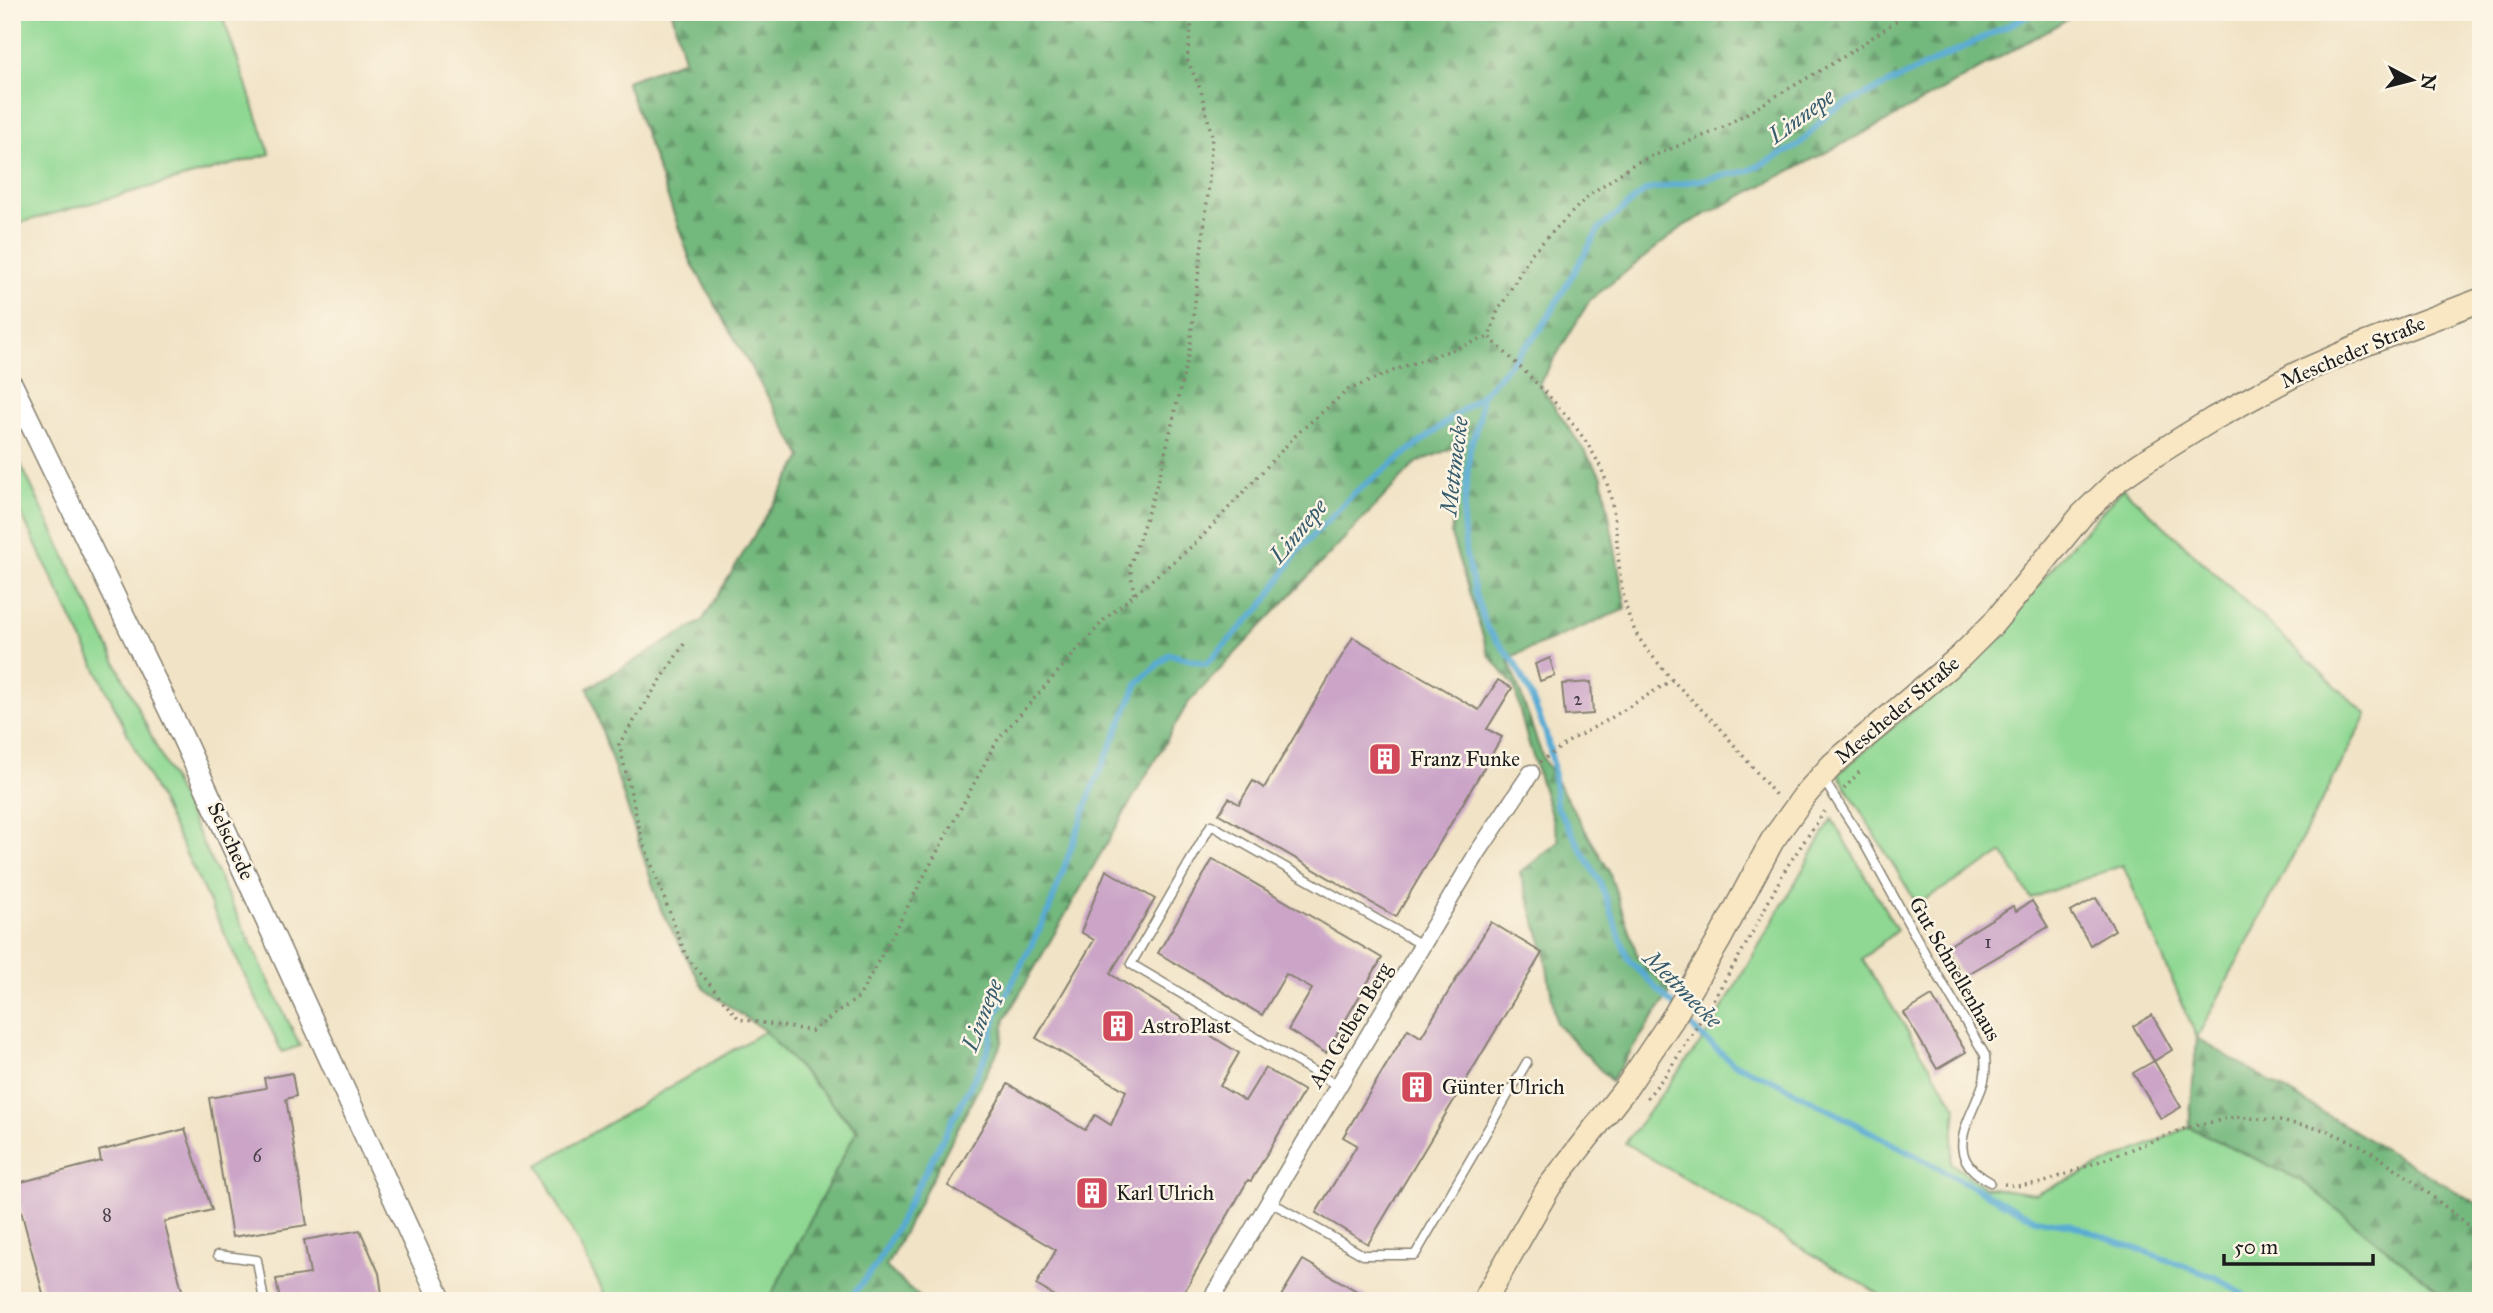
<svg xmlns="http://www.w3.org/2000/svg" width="2493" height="1313" viewBox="0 0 2493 1313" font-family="'IM FELL Great Primer',serif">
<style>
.green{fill:#8fd893;stroke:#567a58;stroke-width:2}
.forest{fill:url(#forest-firs);stroke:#486a4c;stroke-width:2}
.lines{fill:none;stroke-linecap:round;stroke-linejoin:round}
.stream{stroke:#58abd3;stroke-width:6}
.building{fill:#cba4c7}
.service-casing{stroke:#868071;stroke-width:11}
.minor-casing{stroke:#868071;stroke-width:19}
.tertiary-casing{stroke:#868071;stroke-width:24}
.secondary-casing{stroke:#868071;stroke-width:26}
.path{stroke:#868071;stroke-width:3.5;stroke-dasharray:2 5;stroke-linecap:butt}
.service{stroke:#fff;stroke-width:8}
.minor{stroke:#fff;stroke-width:16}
.tertiary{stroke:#fff;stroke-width:21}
.secondary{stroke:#f9e7c3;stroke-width:23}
.labels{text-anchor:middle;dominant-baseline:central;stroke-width:5;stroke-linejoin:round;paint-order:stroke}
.number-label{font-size:18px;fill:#483e47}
.street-label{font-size:21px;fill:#1c1c1c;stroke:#fcf5e5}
.poi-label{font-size:21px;fill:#1c1c1c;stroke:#fcf5e5;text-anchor:start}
.water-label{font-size:23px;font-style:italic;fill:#375c6e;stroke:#fcf5e5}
</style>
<defs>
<pattern id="forest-firs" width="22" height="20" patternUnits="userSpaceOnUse" patternTransform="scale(1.75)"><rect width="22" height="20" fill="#73b87d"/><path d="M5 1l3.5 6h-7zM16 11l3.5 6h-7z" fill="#5e9566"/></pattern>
</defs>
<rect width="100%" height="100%" fill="#fcf5e5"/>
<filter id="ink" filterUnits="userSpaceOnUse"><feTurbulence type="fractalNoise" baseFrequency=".0143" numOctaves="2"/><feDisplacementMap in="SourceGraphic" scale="14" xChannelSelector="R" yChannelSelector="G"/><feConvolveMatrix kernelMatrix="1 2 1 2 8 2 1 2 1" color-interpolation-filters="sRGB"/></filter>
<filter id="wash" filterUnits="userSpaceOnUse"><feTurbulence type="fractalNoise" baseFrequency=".00686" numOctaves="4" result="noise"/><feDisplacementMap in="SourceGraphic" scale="28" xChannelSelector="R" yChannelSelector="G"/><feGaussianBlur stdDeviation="1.57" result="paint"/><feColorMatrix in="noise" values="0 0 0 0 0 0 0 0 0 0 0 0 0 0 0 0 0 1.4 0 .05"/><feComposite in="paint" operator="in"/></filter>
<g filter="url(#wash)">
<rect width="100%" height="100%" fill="#f1e3c6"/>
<g class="green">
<polygon points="12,12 221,12 270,154 12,225"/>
<polygon points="12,447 26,475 300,1046 282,1052 12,495"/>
<polygon points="2123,488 2367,715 2197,1038 2123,865 2031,898 2003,853 1917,904 1838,774 1986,648 2063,555"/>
<polygon points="1832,819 1897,930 1862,959 1956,1107 1951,1163 1984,1187 2036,1194 2189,1127 2302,1181 2451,1301 1891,1301 1625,1143 1710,1030"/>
<polygon points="765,1031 857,1131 768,1301 608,1301 538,1165"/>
</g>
<g class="forest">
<polygon points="672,12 2080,12 1885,122 1685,225 1590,300 1539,384 1602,477 1626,609 1508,658 1543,758 1608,869 1638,957 1671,991 1611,1081 1556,1023 1544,948 1520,873 1559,841 1525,731 1514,686 1489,655 1451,535 1462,444 1416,463 1188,703 1005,1019 1002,1043 886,1267 924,1301 768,1301 857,1130 765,1031 704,989 661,910 588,688 702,621 802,457 691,262 626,81 684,60"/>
<polygon points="2197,1038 2481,1206 2481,1301 2451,1301 2302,1181 2189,1127"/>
</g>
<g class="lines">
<g class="stream">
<polyline points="1482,395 1479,419 1470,448 1463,521 1466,555 1476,597 1487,628 1515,663 1532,698 1546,734 1553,763 1556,805 1600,882 1628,959 1675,1007"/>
<polyline points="1682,1015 1699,1034 1734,1064 1775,1081 2034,1219 2072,1225 2217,1278 2253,1301"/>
<polyline points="848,1301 877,1264 987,1054 996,1015 1049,910 1093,787 1138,683 1169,654 1206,664 1264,604 1298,551 1353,494 1482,395 1541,329 1599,229 1646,190 1748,171 1798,146 1830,112 2036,12"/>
</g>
</g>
<g id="blocks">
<g class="building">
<polygon points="1353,637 1479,710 1498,680 1512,688 1487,729 1502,737 1396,917 1219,814 1229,798 1239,804 1253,781 1264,788"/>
<polygon points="1550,658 1555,676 1540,681 1535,664"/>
<polygon points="1591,682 1593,714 1565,716 1562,684"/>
<polygon points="1213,859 1382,958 1326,1053 1288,1030 1312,989 1286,974 1262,1015 1158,953"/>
<polygon points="1106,870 1155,899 1110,974 1239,1053 1220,1086 1245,1101 1265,1068 1304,1091 1251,1181 1248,1180 1179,1301 1064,1301 1036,1285 1056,1250 948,1186 1008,1084 1085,1130 1095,1115 1111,1125 1126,1091 1036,1038 1094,940 1081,932"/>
<polygon points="2096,898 2115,930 2090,945 2071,912"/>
<polygon points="2032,901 2048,927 1963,977 1945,948 2013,906 2016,911"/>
<polygon points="1491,922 1542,953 1368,1244 1316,1213 1357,1145 1343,1137 1408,1029 1421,1037"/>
<polygon points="1932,996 1966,1052 1937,1069 1904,1013"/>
<polygon points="2152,1015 2172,1050 2154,1061 2133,1026"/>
<polygon points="2154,1061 2181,1107 2161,1119 2133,1073"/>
<polygon points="292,1073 296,1096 286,1099 307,1225 232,1237 209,1098 266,1088 264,1078"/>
<polygon points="185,1129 212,1210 164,1222 185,1301 45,1301 14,1184 101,1161 99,1151"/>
<polygon points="360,1230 379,1273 383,1301 280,1301 276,1279 310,1274 304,1240"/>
<polygon points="1303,1260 1374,1301 1278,1301"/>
</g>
</g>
</g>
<g filter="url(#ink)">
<use href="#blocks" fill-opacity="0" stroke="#868071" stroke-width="2"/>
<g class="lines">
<defs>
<g id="service">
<path d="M1823 779 1864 843 1926 955 1985 1055C1986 1066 1986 1077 1982 1087 1968 1125 1942 1156 1990 1182"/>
<polyline points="1338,1086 1131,964 1211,825 1422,945"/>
<polyline points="1269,1201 1363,1255 1415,1255 1527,1062"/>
<polyline points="218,1255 257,1260 264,1301"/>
</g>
<polyline id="minor" points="1210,1301 1478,852 1531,773"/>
<polyline id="tertiary" points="12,385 182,736 441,1301"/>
<polyline id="secondary" points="1484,1301 1549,1187 1626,1088 1673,1018 1718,942 1772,841 1805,795 1833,764 1961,656 1992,625 2082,515 2119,479 2142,463 2213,419 2296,374 2365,344 2481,300"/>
</defs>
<use href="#service" class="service-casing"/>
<use href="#minor" class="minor-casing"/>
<use href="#tertiary" class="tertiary-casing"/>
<use href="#secondary" class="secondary-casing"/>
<g class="path">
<polyline points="1134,594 1130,566 1160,475 1189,352 1208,194 1212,136 1201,91 1187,59 1193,12"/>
<polyline points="684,644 619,744 642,839 686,956 739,1019 812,1031 859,997 998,739 1106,618 1198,541 1298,433 1348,390 1405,366 1489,337"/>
<path d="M1672 680C1661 665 1645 650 1636 633 1613 588 1622 534 1608 487 1592 431 1530 377 1489 337L1497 313 1531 254 1589 195 1635 163 1718 130 1845 56 1909 12"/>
<polyline points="1540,762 1571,740 1611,718 1672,680 1720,728 1778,798"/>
<polyline points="1844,789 1860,771"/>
<polyline points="1647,1098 1667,1073 1691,1036 1743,950 1786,868 1827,808"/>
<polyline points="2004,1184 2017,1186 2045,1182 2189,1127 2235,1117 2275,1120 2325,1130 2362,1146 2404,1174 2481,1235"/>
</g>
<use href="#service" class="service"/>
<use href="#minor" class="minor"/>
<use href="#tertiary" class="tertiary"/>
<use href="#secondary" class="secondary"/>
</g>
</g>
<defs>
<symbol id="building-square" viewBox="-11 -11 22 22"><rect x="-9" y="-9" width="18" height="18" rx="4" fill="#d1495b" stroke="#fcf5e5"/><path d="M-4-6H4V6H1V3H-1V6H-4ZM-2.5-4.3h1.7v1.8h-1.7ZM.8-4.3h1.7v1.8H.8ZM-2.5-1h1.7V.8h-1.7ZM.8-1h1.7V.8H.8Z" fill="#fff"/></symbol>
</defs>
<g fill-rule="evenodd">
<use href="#building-square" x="1366" y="740" width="38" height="38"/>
<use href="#building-square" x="1099" y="1007" width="38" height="38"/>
<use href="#building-square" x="1398" y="1068" width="38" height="38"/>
<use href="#building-square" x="1073" y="1174" width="38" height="38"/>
</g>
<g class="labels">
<g class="number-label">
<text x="1578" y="699">2</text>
<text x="1988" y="942">1</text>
<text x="257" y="1156">6</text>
<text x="107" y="1215">8</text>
</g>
<g class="street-label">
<text transform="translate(2353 352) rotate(-23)">Mescheder Straße</text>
<text transform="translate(1897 710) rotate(-40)">Mescheder Straße</text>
<text transform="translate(231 841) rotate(65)">Selschede</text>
<text transform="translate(1955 969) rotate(60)">Gut Schnellenhaus</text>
<text transform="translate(1350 1025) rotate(-59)">Am Gelben Berg</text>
</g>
<g class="poi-label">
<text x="1410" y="759">Franz Funke</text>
<text x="1142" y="1026">AstroPlast</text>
<text x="1442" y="1087">Günter Ulrich</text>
<text x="1116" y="1193">Karl Ulrich</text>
</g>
<g class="water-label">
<text transform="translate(1801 116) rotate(-36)">Linnepe</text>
<text transform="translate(1454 466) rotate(-83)">Mettmecke</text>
<text transform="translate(1298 531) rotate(-50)">Linnepe</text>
<text transform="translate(1683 989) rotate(45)">Mettmecke</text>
<text transform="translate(982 1015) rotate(-69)">Linnepe</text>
</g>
</g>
<rect width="2493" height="1313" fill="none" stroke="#fcf5e5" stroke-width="42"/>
<g transform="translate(2412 80) rotate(97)" stroke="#fcf5e5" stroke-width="5" paint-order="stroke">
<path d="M0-5L12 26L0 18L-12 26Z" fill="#1c1c1c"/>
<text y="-10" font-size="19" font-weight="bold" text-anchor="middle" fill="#1c1c1c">N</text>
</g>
<path d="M2224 1254v10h149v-10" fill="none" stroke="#1c1c1c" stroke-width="3.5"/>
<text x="2234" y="1254" font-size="21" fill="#1c1c1c" stroke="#fcf5e5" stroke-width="5" paint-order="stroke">50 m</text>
</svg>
